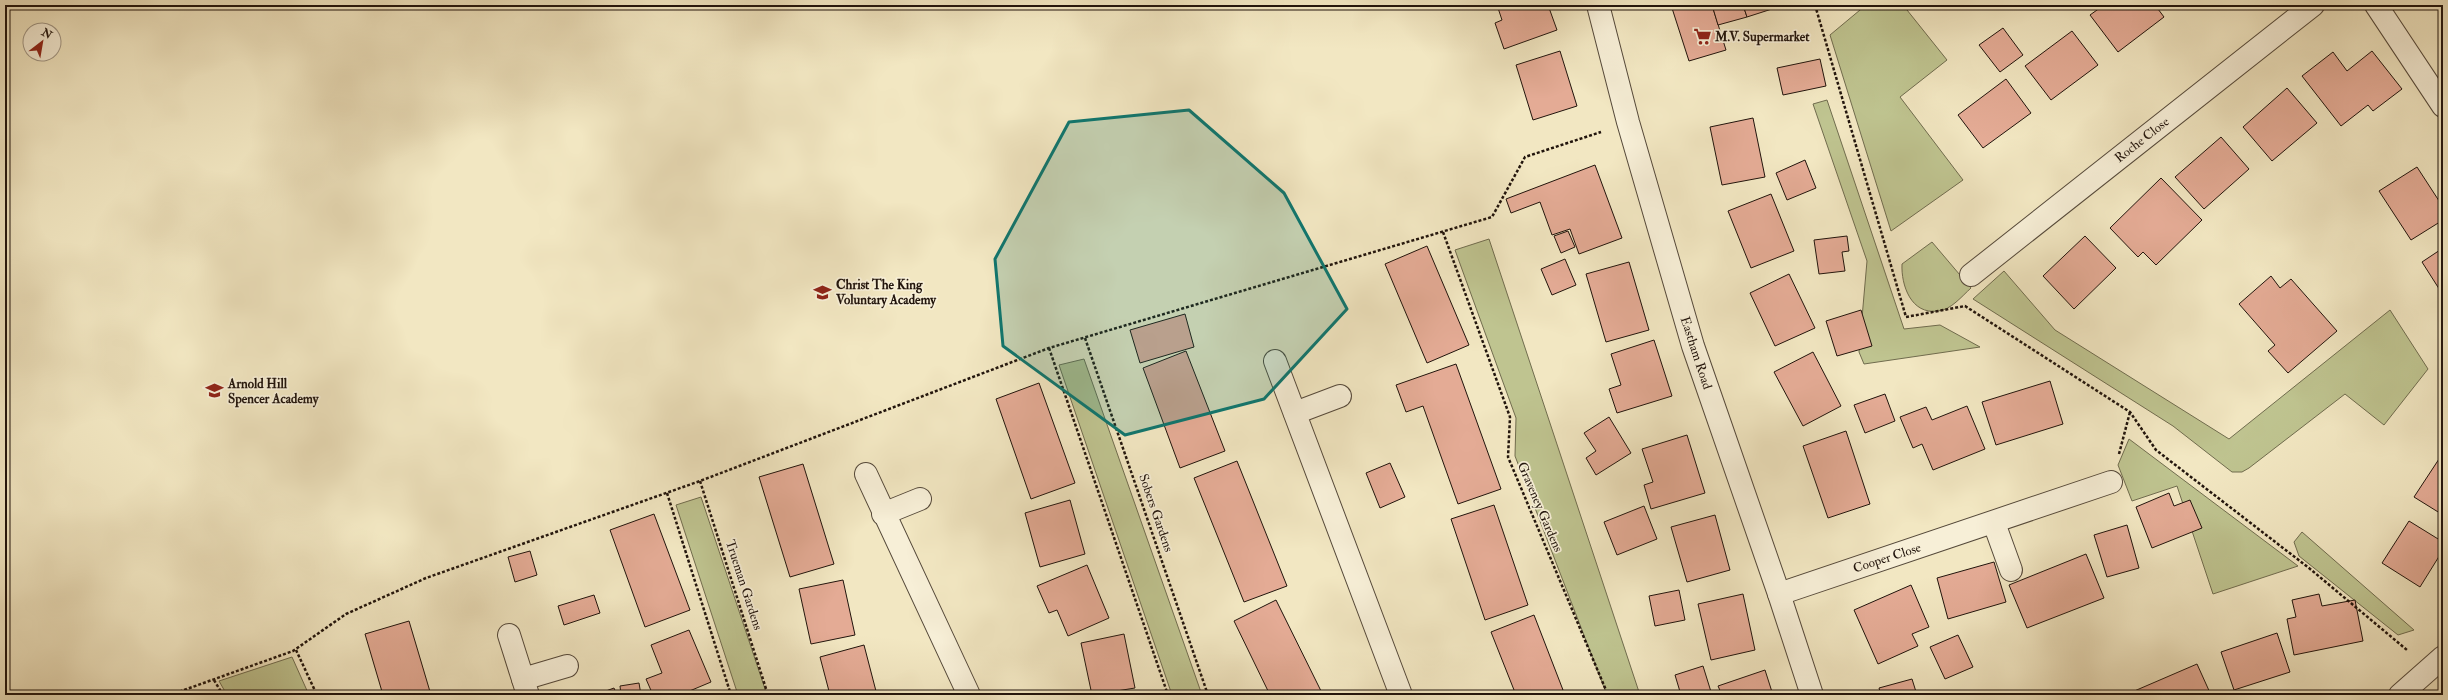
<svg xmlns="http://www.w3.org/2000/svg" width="2448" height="700" viewBox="0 0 2448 700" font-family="'IM FELL Double Pica',serif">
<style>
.green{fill:#bfc490;stroke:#706c4e}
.building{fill:#e4ab95;stroke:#21140c}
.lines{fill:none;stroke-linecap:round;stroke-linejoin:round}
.minor-casing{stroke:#55493a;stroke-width:24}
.path{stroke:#21140c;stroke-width:2.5;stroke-dasharray:3 2;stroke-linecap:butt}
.minor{stroke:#f7efd7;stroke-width:22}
.marked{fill:#0f766e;fill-opacity:0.2;stroke:#0f766e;stroke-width:3;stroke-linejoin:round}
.labels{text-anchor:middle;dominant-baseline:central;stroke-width:3.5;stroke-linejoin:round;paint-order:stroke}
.poi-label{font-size:13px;font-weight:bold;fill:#21140c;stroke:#f7efd7;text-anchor:start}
.street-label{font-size:13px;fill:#21140c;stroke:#f7efd7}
</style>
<rect width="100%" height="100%" fill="#f2e7c2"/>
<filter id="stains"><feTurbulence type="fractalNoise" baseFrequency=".005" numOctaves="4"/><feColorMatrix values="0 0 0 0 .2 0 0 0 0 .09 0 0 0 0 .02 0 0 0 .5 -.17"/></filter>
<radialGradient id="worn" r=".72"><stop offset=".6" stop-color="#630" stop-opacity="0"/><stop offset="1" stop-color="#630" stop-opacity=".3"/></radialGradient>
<g class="green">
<polygon points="1866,5 1903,5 1947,60 1900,97 1963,180 1891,231 1830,35"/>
<polygon points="1827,100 1904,329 1940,325 1980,347 1864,364 1859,352 1867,261 1813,104"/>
<polygon points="1489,239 1640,695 1607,695 1515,456 1516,418 1455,250"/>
<path d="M1932 242 1971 288C1962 296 1951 310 1938 311 1911 315 1901 285 1902 264Z"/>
<polygon points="2004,271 2055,330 2229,439 2390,310 2428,369 2384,425 2345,394 2249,468 2242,472 2232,472 2173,426 1973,299"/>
<polygon points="1084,359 1202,695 1172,695 1059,365"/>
<polygon points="2129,439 2298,566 2213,594 2177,486 2132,501 2118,465"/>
<polygon points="701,497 767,695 738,695 676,505"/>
<polygon points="2302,532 2414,630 2398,635 2299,556 2294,542"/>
<polygon points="292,657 309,695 227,695 219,681"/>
</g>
<g class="building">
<polygon points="1497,5 1548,5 1557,30 1504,49 1495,23 1502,20"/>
<polygon points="1671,5 1712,5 1726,50 1689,61"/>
<polygon points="1712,5 1743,5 1747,17 1718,25"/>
<polygon points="1743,5 1775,5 1775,8 1747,17"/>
<polygon points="2104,5 2155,5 2164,17 2118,52 2090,15"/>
<polygon points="2003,28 2023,55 2000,72 1979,45"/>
<polygon points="2072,31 2098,65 2051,100 2025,66"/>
<polygon points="1560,51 1577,106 1533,120 1516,65"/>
<polygon points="2372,51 2402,89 2373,111 2368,105 2341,126 2302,76 2333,52 2347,71"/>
<polygon points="1820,59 1826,86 1783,95 1777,68"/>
<polygon points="2006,79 2031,113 1983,148 1958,115"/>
<polygon points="2287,88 2317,123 2272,161 2243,127"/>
<polygon points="1753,118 1765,177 1722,185 1710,127"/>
<polygon points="2221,137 2249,169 2204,209 2175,177"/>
<polygon points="1805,160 1816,188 1787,200 1776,173"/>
<polygon points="1595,165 1622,238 1579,254 1570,229 1552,235 1540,202 1511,213 1506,199"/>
<polygon points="2417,167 2443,207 2443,220 2411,240 2379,191"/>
<polygon points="2161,178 2202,220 2156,265 2143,252 2138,257 2110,228"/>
<polygon points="1771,194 1794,251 1751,268 1728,211"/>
<polygon points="1568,231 1575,247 1561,253 1554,236"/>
<polygon points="1847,236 1849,251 1842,252 1845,271 1819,274 1814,240"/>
<polygon points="2085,236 2116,268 2074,309 2043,276"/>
<polygon points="1427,246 1469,345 1427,363 1385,264"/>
<polygon points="2443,248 2443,295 2422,262"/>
<polygon points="1565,259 1576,285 1552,295 1541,269"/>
<polygon points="1629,262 1649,330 1606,342 1586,274"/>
<polygon points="1789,274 1815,328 1775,346 1750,293"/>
<polygon points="2271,276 2280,288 2291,279 2337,331 2288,373 2268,351 2275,345 2239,304"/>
<polygon points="1861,310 1872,346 1837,356 1826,321"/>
<polygon points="1185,314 1194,347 1140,363 1130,330"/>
<polygon points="1654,340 1672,396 1617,413 1609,389 1621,385 1611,354"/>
<polygon points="1186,351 1225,451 1180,468 1143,368"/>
<polygon points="1813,352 1841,406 1803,426 1774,372"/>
<polygon points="1456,364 1501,489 1458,504 1423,406 1406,412 1396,385"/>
<polygon points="2050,381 2063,424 1996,445 1982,402"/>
<polygon points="1039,383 1075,483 1031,499 996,399"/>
<polygon points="1885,394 1895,421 1865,433 1854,405"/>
<polygon points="1967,406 1985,449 1933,470 1922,444 1913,448 1900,417 1926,407 1932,420"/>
<polygon points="1609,417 1631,453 1596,475 1586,458 1596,451 1584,433"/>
<polygon points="1846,431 1870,504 1828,518 1803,446"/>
<polygon points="1687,435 1705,493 1651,509 1644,485 1653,482 1642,449"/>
<polygon points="2439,459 2443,462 2443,515 2414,497"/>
<polygon points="1237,461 1287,586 1244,602 1194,478"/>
<polygon points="1390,463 1405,497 1380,508 1366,473"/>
<polygon points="803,464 834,564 790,577 759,477"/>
<polygon points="2169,493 2174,506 2190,500 2202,528 2152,548 2136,507"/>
<polygon points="1070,500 1085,554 1040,567 1025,513"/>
<polygon points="1494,505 1528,605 1485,620 1451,519"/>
<polygon points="1644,506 1657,539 1617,555 1604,522"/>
<polygon points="654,514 690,610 645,627 610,530"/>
<polygon points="1715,515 1730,570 1687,582 1671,527"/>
<polygon points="2409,521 2443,542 2443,550 2420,587 2382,563"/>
<polygon points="2127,525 2139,568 2107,577 2094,535"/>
<polygon points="530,551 537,575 515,582 508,557"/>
<polygon points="2086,554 2104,598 2027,628 2009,585"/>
<polygon points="1994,562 2006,602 1948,619 1937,578"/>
<polygon points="1087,565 1109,618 1068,636 1057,610 1049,613 1037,586"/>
<polygon points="843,580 855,635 811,644 799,589"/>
<polygon points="1911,585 1929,627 1912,634 1918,646 1878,664 1854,610"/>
<polygon points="1679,590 1685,620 1655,626 1649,596"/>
<polygon points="1743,594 1755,650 1711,660 1698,604"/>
<polygon points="2319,594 2322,606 2355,600 2363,641 2294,655 2287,619 2296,617 2292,600"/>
<polygon points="594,595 600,613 564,625 558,606"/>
<polygon points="1276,600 1323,695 1270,695 1234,621"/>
<polygon points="1534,615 1563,690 1550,695 1516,695 1491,632"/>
<polygon points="409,621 431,695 383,695 365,634"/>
<polygon points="689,630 711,682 680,695 653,695 646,679 662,673 651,645"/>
<polygon points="2277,633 2290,672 2234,690 2221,652"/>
<polygon points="1124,634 1135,688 1092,695 1081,643"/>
<polygon points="1958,635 1973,667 1945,679 1930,647"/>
<polygon points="864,645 877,695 830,695 820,657"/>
<polygon points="2197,664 2211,695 2133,695 2132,692"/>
<polygon points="1703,666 1712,695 1681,695 1675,675"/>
<polygon points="1765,670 1773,695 1722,695 1718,686"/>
<polygon points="1912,679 1917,695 1881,695 1879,688"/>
<polygon points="639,683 641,695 621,695 620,686"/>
<polygon points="614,688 617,695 595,695"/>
</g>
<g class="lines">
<defs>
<g id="minor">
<polyline points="1598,5 1628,122 1693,346 1779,594 1812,695"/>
<polyline points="2376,5 2443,106"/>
<polyline points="1971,275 2313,5"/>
<polyline points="1275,361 1401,695"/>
<polyline points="1295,413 1340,396"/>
<polyline points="866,474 969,695"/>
<polyline points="883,514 920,499"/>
<polyline points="1994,523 2011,570"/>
<polyline points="1779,594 2111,482"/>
<polyline points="509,635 528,695"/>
<polyline points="523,679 567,666"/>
<polyline points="2400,695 2443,657"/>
</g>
</defs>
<use href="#minor" class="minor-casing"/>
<g class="path">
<polyline points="1815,5 1906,317 1965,306 2130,412 2156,450 2309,568 2407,650"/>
<polyline points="1443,232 1510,417 1508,457 1608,695"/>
<polyline points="1085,338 1208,695"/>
<polyline points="1049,348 1168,695"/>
<polyline points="2119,454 2130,412"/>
<polyline points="700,481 768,695"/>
<polyline points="667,493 731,695"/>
<polyline points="296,650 317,695"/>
<polyline points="214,680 223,695"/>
<polyline points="170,695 293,651 346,614 426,578 700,481 1049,348 1492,217 1525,157 1601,132"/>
</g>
<use href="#minor" class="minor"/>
</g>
<path class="marked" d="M1189 110 1284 193 1347 309 1264 399 1125 435 1003 346 995 259 1069 122Z"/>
<defs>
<symbol id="supermarket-bare" viewBox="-9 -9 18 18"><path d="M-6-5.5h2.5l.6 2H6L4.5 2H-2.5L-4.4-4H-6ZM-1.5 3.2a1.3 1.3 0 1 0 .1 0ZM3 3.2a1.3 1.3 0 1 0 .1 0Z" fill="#8f2418" stroke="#f7efd7" stroke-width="2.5" paint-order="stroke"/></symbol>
<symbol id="school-bare" viewBox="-9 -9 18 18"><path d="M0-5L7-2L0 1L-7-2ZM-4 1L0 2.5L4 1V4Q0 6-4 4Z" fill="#8f2418" stroke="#f7efd7" stroke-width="2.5" paint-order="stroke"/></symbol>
</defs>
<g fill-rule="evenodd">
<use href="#supermarket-bare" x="1690" y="24" width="25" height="25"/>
<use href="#school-bare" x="810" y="280" width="25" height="25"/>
<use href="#school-bare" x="202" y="378" width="25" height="25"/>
</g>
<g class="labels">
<g class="poi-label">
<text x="1715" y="37">M.V. Supermarket</text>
<text x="836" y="285">Christ The King<tspan x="836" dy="15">Voluntary Academy</tspan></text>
<text x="228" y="384">Arnold Hill<tspan x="228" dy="15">Spencer Academy</tspan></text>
</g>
<g class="street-label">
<text transform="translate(2142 140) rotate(-38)">Roche Close</text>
<text transform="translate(1696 353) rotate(72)">Eastham Road</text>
<text transform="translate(1540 507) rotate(67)">Graveney Gardens</text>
<text transform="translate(1156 513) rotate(71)">Sobers Gardens</text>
<text transform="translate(1887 558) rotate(-18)">Cooper Close</text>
<text transform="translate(744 585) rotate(72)">Trueman Gardens</text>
</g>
</g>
<rect width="2448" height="700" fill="none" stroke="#f2e7c2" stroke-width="20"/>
<rect x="6" y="6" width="2436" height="688" fill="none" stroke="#21140c" stroke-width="2"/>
<rect x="10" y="10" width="2428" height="680" fill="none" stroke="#21140c"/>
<g transform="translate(42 42) rotate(31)"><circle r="19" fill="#f7efd7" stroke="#a19786"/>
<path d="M0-3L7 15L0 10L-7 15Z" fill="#8f2418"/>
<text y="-6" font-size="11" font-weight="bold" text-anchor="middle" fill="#21140c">N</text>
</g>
<rect width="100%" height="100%" filter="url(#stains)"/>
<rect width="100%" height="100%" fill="url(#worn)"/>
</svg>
